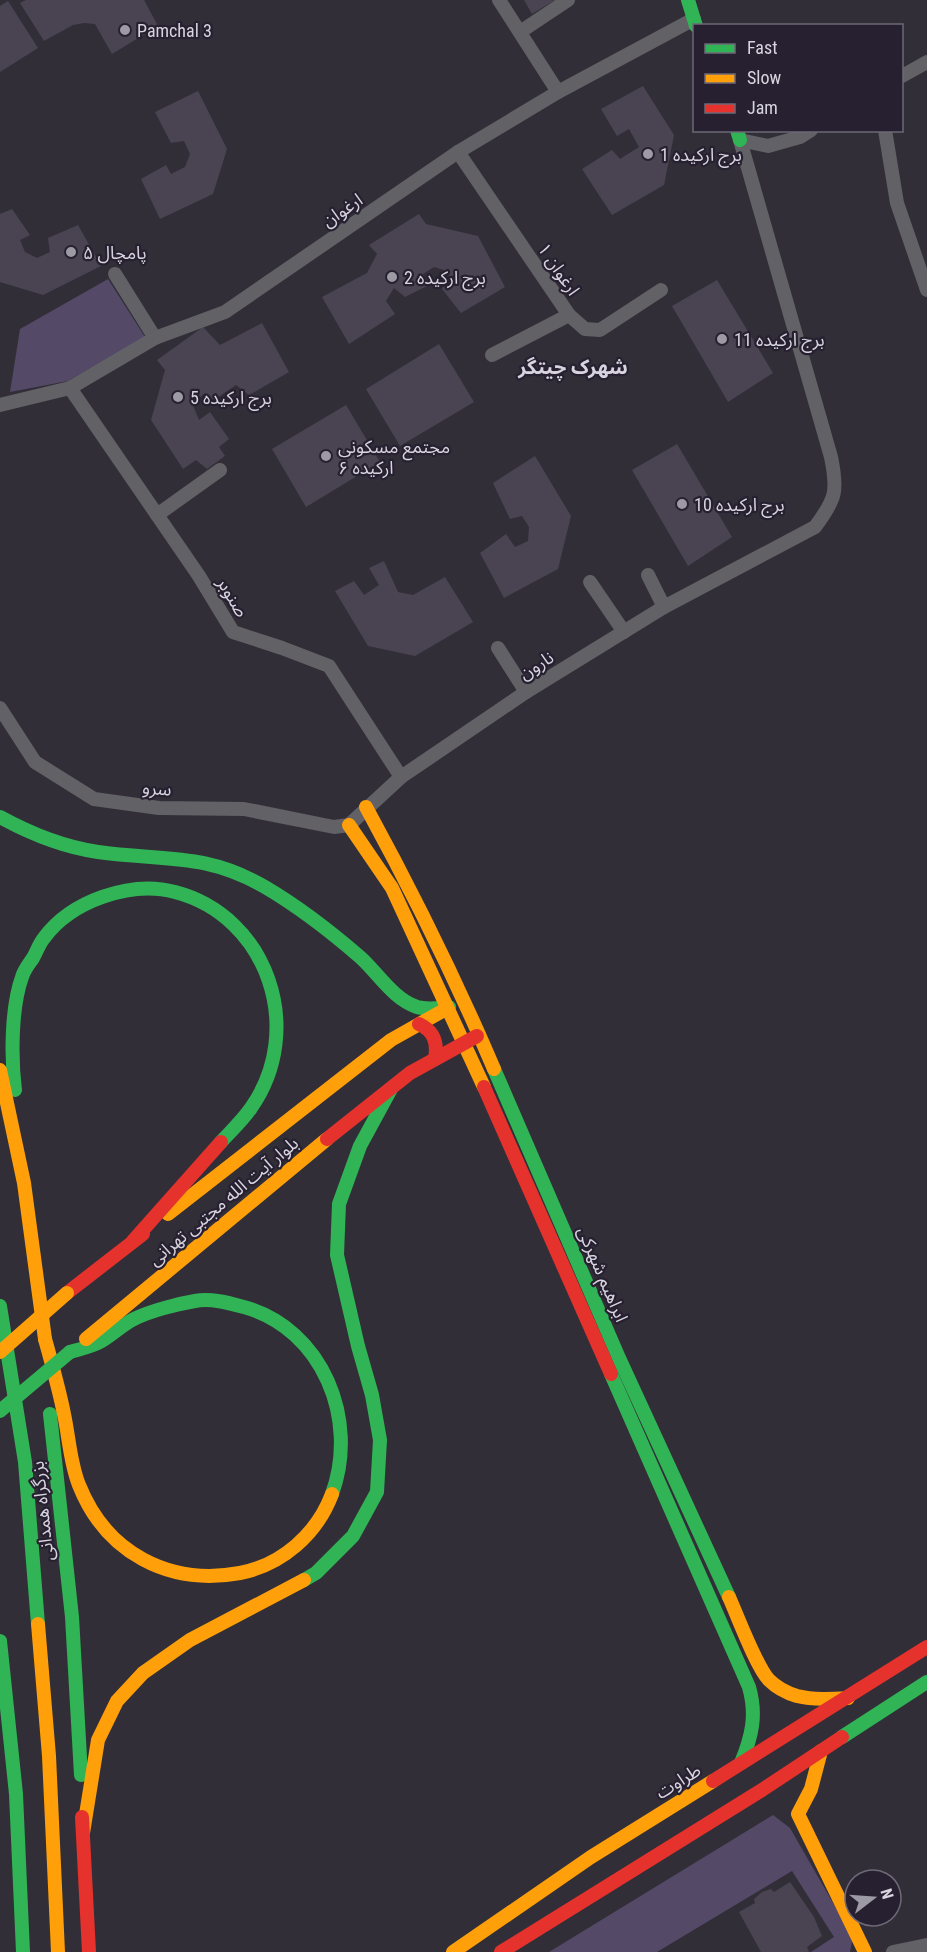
<svg xmlns="http://www.w3.org/2000/svg" width="927" height="1952" viewBox="0 0 927 1952" font-family="'Roboto Condensed','Noto Sans Arabic',sans-serif">
<style>
.green{fill:#544967}
.building{fill:#4a4452}
.lines{fill:none;stroke-linecap:round;stroke-linejoin:round}
.street{stroke:#626165;stroke-width:14}
.fast{stroke:#30b455;stroke-width:14}
.slow{stroke:#ff9f0a;stroke-width:14}
.jam{stroke:#e5322d;stroke-width:14}
.fast-bridge{stroke:#30b455;stroke-width:14}
.slow-bridge{stroke:#ff9f0a;stroke-width:14}
.poi-dot{fill:#9e9aa5;stroke:#272031;stroke-width:2}
.labels{text-anchor:middle;dominant-baseline:central;stroke-width:4.5;stroke-linejoin:round;paint-order:stroke}
.poi-label{font-size:18px;fill:#d8d4df;stroke:#272031;text-anchor:start}
.street-label{font-size:18px;fill:#d8d4df;stroke:#272031}
.neighbourhood-label{font-size:20px;font-weight:bold;fill:#d8d4df;stroke:#272031}
</style>
<rect width="100%" height="100%" fill="#312e38"/>
<g class="green">
<polygon points="108,279 145,337 68,381 10,392 20,329"/>
<polygon points="773,1815 790,1828 848,1929 852,1942 850,1952 811,1952 834,1937 792,1871 657,1952 549,1952"/>
</g>
<g class="building">
<polygon points="26,0 144,0 158,26 112,54 95,24 84,23 73,25 44,41 20,3"/>
<polygon points="524,0 555,0 532,14"/>
<polygon points="8,1 38,48 0,72 0,6"/>
<polygon points="643,86 674,135 664,185 612,215 582,169 612,150 620,159 639,147 629,129 617,136 601,109"/>
<polygon points="198,91 227,149 213,194 160,219 141,179 166,165 171,174 185,167 190,154 184,141 171,143 155,112"/>
<polygon points="12,209 30,235 20,240 25,252 37,258 50,252 48,238 78,225 101,266 43,295 0,282 0,214"/>
<polygon points="419,214 426,224 478,236 505,287 461,313 442,289 451,279 447,271 434,267 423,274 427,286 405,297 394,288 386,301 395,314 349,344 322,297 367,273 377,254 369,245"/>
<polygon points="717,280 773,373 728,402 672,306"/>
<polygon points="262,323 289,372 249,395 236,385 214,400 205,393 192,403 199,420 210,412 229,439 219,447 225,456 207,469 196,460 183,469 151,420 165,370 157,360 203,327 220,345"/>
<polygon points="439,344 474,402 400,446 366,389"/>
<polygon points="346,405 380,462 306,507 272,449"/>
<polygon points="677,444 732,537 688,566 632,470"/>
<polygon points="535,456 571,516 558,569 504,598 480,553 506,534 515,547 528,541 529,527 522,516 510,519 493,483"/>
<polygon points="384,561 398,592 413,595 445,577 473,622 415,656 368,646 335,591 354,581 364,595 379,585 369,568"/>
<polygon points="790,1882 814,1917 822,1936 807,1947 809,1952 761,1952 739,1912 755,1903 754,1899 762,1892 771,1889 774,1892"/>
</g>
<g class="lines">
<g class="street">
<polyline points="499,0 558,92"/>
<polyline points="520,32 568,0"/>
<polyline points="902,76 927,62"/>
<polyline points="885,130 897,203 927,290"/>
<polyline points="458,152 569,315 585,329 600,330 661,290"/>
<polyline points="115,274 155,338"/>
<polyline points="492,355 569,315"/>
<polyline points="70,388 199,576 233,632 282,648 329,666 401,777"/>
<polyline points="0,405 70,388 155,338 225,312 458,152 558,92 694,19"/>
<polyline points="157,515 220,470"/>
<polyline points="590,582 624,632"/>
<path d="M664 607 815 527C836 499 838 491 831 457L740 140 768 146 800 137 811 130"/>
<polyline points="498,648 526,692"/>
<polyline points="0,708 35,762 94,799 159,808 244,809 334,827 349,825 401,777 526,692 664,607 648,575"/>
<polyline points="893,1952 927,1945"/>
</g>
<g class="fast">
<polyline points="688,0 696,26"/>
<polyline points="737,130 740,140"/>
<path d="M0 817C31 834 63 847 98 852 162 861 205 852 265 887 299 907 330 931 360 957 378 973 393 999 417 1007 427 1010 439 1008 449 1007"/>
<polyline points="494,1069 619,1358 729,1597"/>
<path d="M15 1090C11 1058 11 1008 22 977 24 970 29 964 33 958 37 951 39 944 44 938 71 901 131 880 175 892 268 916 306 1030 251 1108 243 1120 231 1131 221 1142"/>
<polyline points="0,1306 25,1462 38,1624"/>
<path d="M70 1352C80 1349 91 1347 100 1342 112 1335 122 1325 134 1319 150 1311 177 1304 195 1301 211 1298 229 1303 244 1307 323 1329 359 1420 332 1494"/>
<path d="M611 1374 749 1687C757 1715 752 1736 741 1763"/>
<polyline points="50,1414 72,1617 81,1775"/>
<polyline points="304,1580 316,1573 353,1536 377,1492 380,1440 372,1395 358,1346 337,1255 339,1204 360,1146 391,1089"/>
<polyline points="0,1641 16,1794 23,1952"/>
<polyline points="842,1737 927,1682"/>
</g>
<g class="slow">
<path d="M366 807C413 893 456 980 494 1069"/>
<polyline points="349,825 392,888 484,1087"/>
<polyline points="0,1070 24,1183 45,1339"/>
<polyline points="168,1214 391,1040 446,1009"/>
<path d="M45 1339C52 1364 59 1389 64 1414 69 1437 70 1463 79 1485 106 1553 169 1586 240 1573 282 1565 317 1534 332 1494"/>
<polyline points="86,1339 327,1139"/>
<path d="M729 1597C738 1617 756 1666 769 1680 777 1688 787 1693 797 1696 814 1700 831 1699 848 1698"/>
<polyline points="38,1624 49,1756 58,1952"/>
<polyline points="821,1751 811,1789 798,1814 865,1952"/>
<polyline points="83,1833 98,1740 117,1701 143,1673 190,1640 304,1580"/>
<polyline points="453,1952 591,1857 713,1781"/>
</g>
<g class="jam">
<path d="M419 1024C434 1031 438 1043 435 1059"/>
<polyline points="484,1087 611,1374"/>
<polyline points="327,1139 410,1073 477,1036"/>
<polyline points="133,1241 221,1142"/>
<polyline points="67,1293 143,1234"/>
<polyline points="713,1781 927,1647"/>
<polyline points="82,1817 89,1952"/>
<polyline points="501,1952 762,1790 842,1737"/>
</g>
<polyline class="fast-bridge" points="0,1411 70,1352"/>
<polyline class="slow-bridge" points="0,1352 67,1293"/>
</g>
<g class="poi-dot">
<circle cx="125" cy="30" r="6"/>
<circle cx="648" cy="154" r="6"/>
<circle cx="71" cy="252" r="6"/>
<circle cx="392" cy="277" r="6"/>
<circle cx="722" cy="339" r="6"/>
<circle cx="178" cy="397" r="6"/>
<circle cx="326" cy="456" r="6"/>
<circle cx="682" cy="504" r="6"/>
</g>
<g class="labels">
<g class="poi-label">
<text x="137" y="30">Pamchal 3</text>
<text x="660" y="154">برج ارکیده 1</text>
<text x="83" y="252">پامچال ۵</text>
<text x="404" y="277">برج ارکیده 2</text>
<text x="734" y="339">برج ارکیده 11</text>
<text x="190" y="397">برج ارکیده 5</text>
<text x="338" y="446">مجتمع مسکونی<tspan x="338" dy="21">ارکیده ۶</tspan></text>
<text x="694" y="504">برج ارکیده 10</text>
</g>
<g class="street-label">
<text transform="translate(342 210) rotate(-34)">ارغوان</text>
<text transform="translate(559 269) rotate(56)">ارغوان ۱</text>
<text transform="translate(233 597) rotate(59)">صنوبر</text>
<text transform="translate(536 665) rotate(-32)">نارون</text>
<text transform="translate(157 788) rotate(5)">سرو</text>
<text transform="translate(223 1201) rotate(-40)">بلوار آیت الله مجتبی تهرانی</text>
<text transform="translate(603 1274) rotate(67)">ابراهیم شهرکی</text>
<text transform="translate(42 1511) rotate(-96)">بزرگراه همدانی</text>
<text transform="translate(678 1781) rotate(-32)">طراوت</text>
</g>
<g class="neighbourhood-label">
<text x="573" y="367">شهرک چیتگر</text>
</g>
</g>
<rect x="693" y="24" width="210" height="108" fill="#272031" stroke="#6e6877" stroke-width="1.5"/>
<rect x="705" y="44" width="30" height="9" fill="#30b455" stroke="#6e6877" stroke-width="1.5"/>
<text x="747" y="54" font-size="18" fill="#d8d4df">Fast</text>
<rect x="705" y="74" width="30" height="9" fill="#ff9f0a" stroke="#6e6877" stroke-width="1.5"/>
<text x="747" y="84" font-size="18" fill="#d8d4df">Slow</text>
<rect x="705" y="104" width="30" height="9" fill="#e5322d" stroke="#6e6877" stroke-width="1.5"/>
<text x="747" y="114" font-size="18" fill="#d8d4df">Jam</text>
<g transform="translate(873 1898) rotate(73)"><circle r="28" fill="#272031" stroke="#6e6877" stroke-width="1.5"/>
<path d="M0-4.5L10 22L0 15L-10 22Z" fill="#9e9aa5"/>
<text y="-9" font-size="16" font-weight="bold" text-anchor="middle" fill="#d8d4df">N</text>
</g>
</svg>
